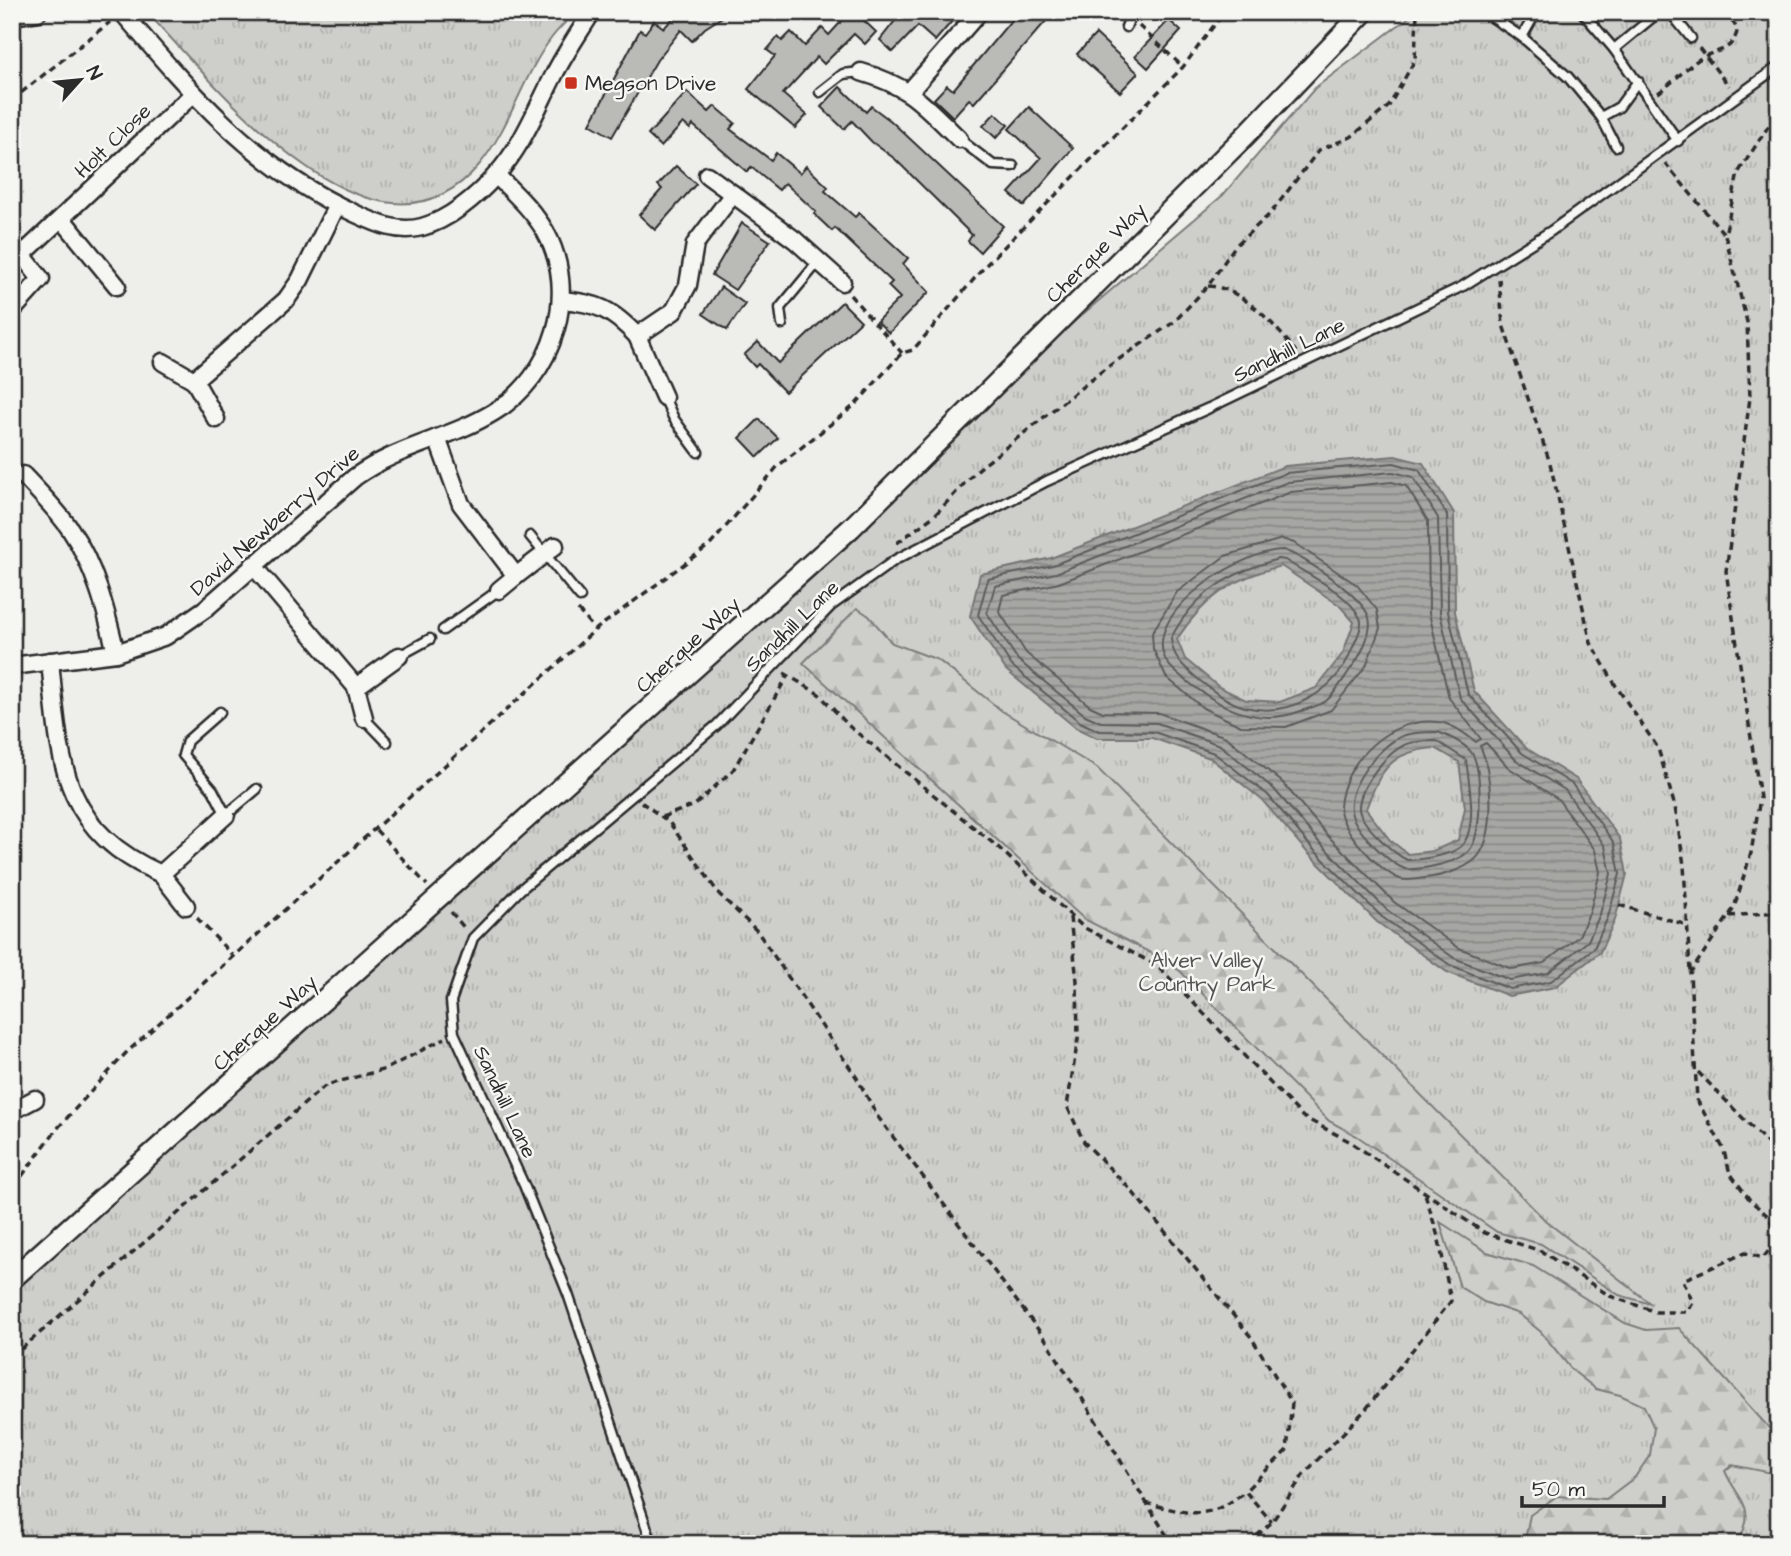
<svg xmlns="http://www.w3.org/2000/svg" width="1791" height="1556" viewBox="0 0 1791 1556" font-family="'Architects Daughter',sans-serif">
<style>
.grass{fill:url(#grass-tufts);stroke:#7c7c7a;stroke-width:2}
.forest{fill:url(#forest-firs);stroke:#7c7c7a;stroke-width:2}
.water{fill:url(#water-rules);stroke:#757573;stroke-width:2;fill-rule:evenodd}
.lines{fill:none;stroke-linecap:round;stroke-linejoin:round}
.shore{stroke:#5c5c5b;stroke-width:2}
.building{fill:#babab7;stroke:#2b2b2b;stroke-width:2}
.service-casing{stroke:#2b2b2b;stroke-width:13}
.minor-casing{stroke:#2b2b2b;stroke-width:21}
.tertiary-casing{stroke:#2b2b2b;stroke-width:24}
.path{stroke:#2b2b2b;stroke-width:3.5;stroke-dasharray:7 5;stroke-linecap:butt}
.service{stroke:#f6f6f2;stroke-width:8}
.minor{stroke:#f6f6f2;stroke-width:16}
.tertiary{stroke:#f6f6f2;stroke-width:19}
.poi-dot{fill:#c8321e;stroke:#f6f6f2;stroke-width:2.5}
.labels{text-anchor:middle;dominant-baseline:central;stroke-width:5;stroke-linejoin:round;paint-order:stroke}
.poi-label{font-size:21px;fill:#2b2b2b;stroke:#f6f6f2;text-anchor:start}
.street-label{font-size:21px;fill:#2b2b2b;stroke:#f6f6f2}
.park-label{font-size:21px;fill:#545453;stroke:#f6f6f2}
</style>
<defs>
<pattern id="grass-tufts" width="24" height="20" patternUnits="userSpaceOnUse" patternTransform="scale(1.75)"><rect width="24" height="20" fill="#cececa"/><path d="M3 7l-1-3M5 7V3M7 7l1-3M15 17l-1-3M17 17v-4M19 17l1-3" fill="none" stroke="#b1b1ae"/></pattern>
<pattern id="forest-firs" width="22" height="20" patternUnits="userSpaceOnUse" patternTransform="scale(1.75)"><rect width="22" height="20" fill="#cececa"/><path d="M5 1l3.5 6h-7zM16 11l3.5 6h-7z" fill="#b1b1ae"/></pattern>
<pattern id="water-rules" width="6" height="5" patternUnits="userSpaceOnUse" patternTransform="scale(1.75)"><rect width="6" height="5" fill="#a6a6a3"/><path d="M0 2.5h6" fill="none" stroke="#878785"/></pattern>
</defs>
<rect width="100%" height="100%" fill="#eeeeea"/>
<filter id="ink" filterUnits="userSpaceOnUse"><feTurbulence type="fractalNoise" baseFrequency=".0143" numOctaves="2"/><feDisplacementMap in="SourceGraphic" scale="14" xChannelSelector="R" yChannelSelector="G"/><feConvolveMatrix kernelMatrix="1 2 1 2 8 2 1 2 1" color-interpolation-filters="sRGB"/></filter>
<g filter="url(#ink)">
<g class="grass">
<path d="M151 12H575C567 21 557 30 550 40 522 78 510 128 479 165 376 285 223 93 155 21Z"/>
<polygon points="1416,12 1779,12 1779,1544 12,1544 12,1279 984,398 1223,195 1315,88"/>
</g>
<g class="forest">
<polygon points="857,608 869,616 892,643 938,660 1002,711 1097,768 1546,1221 1651,1304 1619,1295 1541,1244 1497,1232 1357,1136 1329,1121 1180,971 1157,956 1084,919 803,663"/>
<path d="M1440 1222 1487 1252 1533 1266 1625 1323 1646 1330 1679 1328 1779 1439V1466L1772 1473 1732 1465 1725 1471C1738 1501 1759 1507 1737 1544H1524L1530 1515 1557 1496 1606 1499 1635 1477 1650 1455 1654 1428 1644 1406 1620 1395 1596 1389 1572 1370 1541 1332 1519 1314 1484 1302 1460 1287Z"/>
</g>
<path class="water" d="M1395 456 1423 463 1454 513 1455 612 1474 691 1526 748 1576 779 1620 839 1627 874 1615 920 1600 952 1555 987 1509 996 1447 972 1377 922 1307 852 1262 800 1210 758 1152 738H1097L1076 728 1006 670 970 616 980 574 1051 558 1285 466ZM1281 566 1339 605 1354 622 1343 653 1316 688 1280 702 1246 700 1219 687 1185 659 1177 639C1204 598 1233 578 1281 566ZM1435 748 1459 762 1465 808 1458 840 1433 851 1408 854 1390 840 1366 809C1380 770 1391 751 1435 748Z"/>
<g class="lines">
<g class="shore">
<polygon points="1394,463 1419,470 1447,515 1448,612 1468,694 1522,753 1572,784 1614,843 1620,874 1608,917 1594,948 1551,981 1510,989 1450,965 1382,917 1312,848 1268,795 1214,753 1154,732 1099,731 1080,722 1012,666 978,615 988,579 1053,565 1286,473"/>
<polygon points="1393,472 1413,477 1438,518 1440,613 1460,698 1516,760 1565,790 1605,846 1611,874 1600,914 1588,941 1548,973 1510,980 1454,958 1387,910 1319,842 1274,789 1220,745 1157,723 1101,722 1085,715 1018,660 987,613 995,586 1056,573 1288,482"/>
<path d="M1392 482 1406 486 1428 521 1429 613 1449 698 1481 739 1476 742C1465 734 1451 723 1438 722 1391 716 1343 760 1340 807 1339 828 1380 872 1400 879 1410 882 1422 878 1432 877 1446 875 1471 867 1479 855 1496 832 1492 770 1480 746L1486 743 1509 768 1558 799 1595 850 1600 872 1590 911 1579 936 1544 963 1512 969 1459 948 1394 902 1327 835 1282 782 1226 737 1159 713 1103 712 1090 706 1026 653 999 611 1003 595 1059 583 1291 492Z"/>
<polygon points="1282,539 1294,543 1357,585 1377,610 1380,628 1366,666 1331,710 1286,727 1241,726 1203,708 1166,677 1153,649 1152,633 1177,592 1225,556"/>
<path d="M1283 550C1303 556 1364 597 1369 618 1373 631 1360 657 1352 667 1344 678 1336 693 1326 701 1319 706 1309 708 1301 711 1253 729 1214 704 1177 673 1120 626 1239 550 1283 550Z"/>
<path d="M1278 559 1285 560C1307 575 1348 592 1360 618 1364 626 1355 641 1352 649 1336 692 1290 718 1245 707 1228 703 1212 690 1199 680 1185 668 1172 658 1171 638 1195 592 1230 573 1278 559Z"/>
<path d="M1438 732C1448 736 1464 743 1471 752 1483 767 1482 832 1471 848 1462 863 1421 870 1405 869 1389 863 1352 828 1351 810 1348 784 1381 743 1405 735 1415 732 1428 732 1438 732Z"/>
<path d="M1437 741 1466 760C1469 783 1477 823 1464 843 1457 855 1420 860 1407 860 1394 854 1360 823 1359 809 1358 787 1389 748 1410 743 1418 741 1429 741 1437 741Z"/>
</g>
</g>
<g class="building">
<polygon points="679,12 730,12 705,28 692,41 681,30 657,60 612,137 590,124 640,30 645,33 654,21 664,28"/>
<polygon points="850,12 855,12 876,32 865,44 854,34 824,64 817,57 783,94 807,115 795,128 748,89 775,56 767,50 778,37 782,41 791,32 805,46 822,28 829,35"/>
<polygon points="902,12 944,12 953,20 935,41 918,26 893,52 880,40"/>
<polygon points="1018,12 1054,12 974,103 969,99 953,117 934,99 947,85 953,90"/>
<polygon points="1169,20 1181,31 1148,68 1135,56"/>
<polygon points="1096,34 1138,73 1120,92 1077,54"/>
<polygon points="840,87 866,112 871,106 891,121 1003,226 980,252 968,241 972,235 895,159 872,142 852,121 844,129 821,107"/>
<polygon points="687,92 709,112 715,106 735,123 730,129 771,160 776,153 800,173 806,166 828,187 825,191 855,217 859,213 908,258 903,264 929,292 889,333 877,321 900,298 888,286 892,282 835,228 832,231 814,214 816,212 785,183 779,190 751,167 747,172 693,125 690,129 683,123 661,147 648,135"/>
<polygon points="1029,107 1073,148 1024,206 1009,193 1041,158 1009,129"/>
<polygon points="995,113 1008,125 996,138 983,126"/>
<polygon points="676,166 696,184 655,230 639,215 662,189 658,185"/>
<polygon points="742,223 770,241 735,290 712,275"/>
<polygon points="721,287 745,304 727,330 703,314"/>
<polygon points="842,302 861,321 785,392 758,364 755,367 744,355 758,342 778,363"/>
<polygon points="759,419 778,438 758,457 740,438"/>
</g>
<g class="lines">
<defs>
<g id="service">
<polyline points="1536,12 1522,37 1568,77 1601,117 1619,107 1638,81"/>
<polyline points="1582,12 1614,49 1659,12"/>
<polyline points="1670,12 1691,38"/>
<polyline points="1490,16 1522,37"/>
<polyline points="1126,27 1132,12"/>
<polyline points="1614,49 1678,141"/>
<polyline points="820,92 843,74 861,72"/>
<polyline points="1601,117 1616,146"/>
<polyline points="959,139 993,165 1013,166"/>
<polyline points="782,324 780,308 819,261"/>
<polyline points="664,397 674,419 698,452"/>
<polyline points="530,536 580,597"/>
<polyline points="443,630 499,590"/>
<polyline points="399,656 430,639"/>
<polyline points="220,712 187,741 183,755 213,790 226,815 257,789"/>
<polyline points="364,718 387,742"/>
<polyline points="652,1544 568,1294 524,1185 454,1033 451,1001 473,938 520,890 717,725 831,606 895,560 1047,481 1209,408 1463,286 1551,231 1779,66"/>
</g>
<g id="minor">
<path d="M122 12C189 91 255 168 352 212 374 222 397 234 422 227 449 220 477 196 495 176 522 147 536 110 554 75 565 53 579 33 592 12"/>
<polyline points="12,16 38,12"/>
<path d="M861 72C910 86 924 105 959 139"/>
<polyline points="910,91 979,12"/>
<polyline points="707,175 733,194"/>
<polyline points="62,219 117,286"/>
<polyline points="12,242 41,279 12,311"/>
<polyline points="23,254 193,94"/>
<path d="M561 300C598 303 611 309 637 336L674 311 688 285 695 244 733 194 795 240 842 282"/>
<polyline points="637,336 664,397"/>
<polyline points="163,362 194,380 216,419"/>
<polyline points="194,380 286,300 300,280 337,205"/>
<polyline points="437,438 461,504 516,576 555,546"/>
<path d="M23 475C39 492 57 510 70 529 95 566 106 610 116 653"/>
<polyline points="253,565 356,687 399,656"/>
<polyline points="499,590 516,576"/>
<path d="M50 661C60 759 59 829 161 874L226 815"/>
<path d="M12 666 116 653 166 636 205 609 355 477C400 445 448 440 494 412 554 376 580 293 545 231 532 209 513 192 496 175"/>
<polyline points="356,687 364,718"/>
<polyline points="161,874 186,906"/>
<polyline points="12,1111 35,1099"/>
</g>
<polyline id="tertiary" points="12,1279 851,528 1246,135 1364,12"/>
</defs>
<use href="#service" class="service-casing"/>
<use href="#minor" class="minor-casing"/>
<use href="#tertiary" class="tertiary-casing"/>
<g class="path">
<polyline points="1139,26 1183,67"/>
<polyline points="1699,48 1729,86"/>
<path d="M1658 93C1673 83 1691 62 1705 56 1718 50 1730 51 1736 35 1740 26 1729 20 1725 12"/>
<polyline points="12,100 110,22"/>
<polyline points="1665,163 1725,235"/>
<polyline points="1499,279 1503,325 1550,463 1591,643 1616,686 1658,748 1675,807 1684,865 1690,971"/>
<path d="M1208 286C1242 287 1276 326 1296 352"/>
<polyline points="850,295 902,353"/>
<polyline points="897,543 935,515 976,471 1106,368 1174,322 1208,286 1235,246 1271,213 1319,150 1351,137 1389,106 1415,60 1417,12"/>
<polyline points="578,610 595,630"/>
<polyline points="784,673 819,694 850,727 999,848 1083,927 1158,966 1303,1117 1349,1141 1485,1233 1541,1251 1610,1296 1656,1312 1687,1312 1693,1303 1683,1280 1745,1253 1763,1258 1778,1239 1770,1218 1750,1200 1730,1173 1723,1148 1697,1100 1690,973 1734,908 1751,853 1760,798 1726,571 1750,398 1747,322 1725,235 1738,173 1779,110"/>
<polyline points="641,802 669,822 719,894 757,931 857,1078 878,1117 1046,1340 1172,1544"/>
<polyline points="662,817 695,805 733,770 788,675"/>
<polyline points="376,830 427,885"/>
<polyline points="1619,905 1687,925"/>
<polyline points="451,912 466,930"/>
<polyline points="1729,916 1779,912"/>
<polyline points="1070,917 1077,981 1078,1039 1067,1106 1084,1142 1131,1190 1251,1337 1292,1403 1287,1450 1245,1491 1272,1522"/>
<polyline points="197,918 232,955"/>
<polyline points="1698,1072 1779,1155"/>
<polyline points="12,1183 22,1176 56,1130 126,1053 595,630 711,544 778,466 855,405 902,353 913,350 987,264 1183,67 1224,12"/>
<polyline points="12,1357 326,1085 386,1069 445,1038"/>
<path d="M1145 1503C1189 1513 1207 1523 1245 1491"/>
<polyline points="1248,1544 1272,1522 1304,1474 1366,1409 1451,1301 1439,1240 1424,1190"/>
</g>
<use href="#service" class="service"/>
<use href="#minor" class="minor"/>
<use href="#tertiary" class="tertiary"/>
</g>
</g>
<rect class="poi-dot" x="564" y="76" width="14" height="14" rx="3.5"/>
<g class="labels">
<g class="poi-label">
<text x="585" y="83">Megson Drive</text>
</g>
<g class="street-label">
<text transform="translate(113 141) rotate(-44)">Holt Close</text>
<text transform="translate(1096 253) rotate(-45)">Cherque Way</text>
<text transform="translate(1289 350) rotate(-26)">Sandhill Lane</text>
<text transform="translate(275 521) rotate(-41)">David Newberry Drive</text>
<text transform="translate(792 626) rotate(-44)">Sandhill Lane</text>
<text transform="translate(688 645) rotate(-42)">Cherque Way</text>
<text transform="translate(265 1023) rotate(-42)">Cherque Way</text>
<text transform="translate(505 1102) rotate(65)">Sandhill Lane</text>
</g>
<g class="park-label">
<text x="1207" y="960">Alver Valley<tspan x="1207" dy="24">Country Park</tspan></text>
</g>
</g>
<rect width="1791" height="1556" fill="none" stroke="#f6f6f2" stroke-width="42"/>
<rect x="21" y="21" width="1749" height="1514" fill="none" stroke="#2b2b2b" stroke-width="2.5" filter="url(#ink)"/>
<g transform="translate(80 80) rotate(63)" stroke="#f6f6f2" stroke-width="5" paint-order="stroke">
<path d="M0-5L12 26L0 18L-12 26Z" fill="#2b2b2b"/>
<text y="-10" font-size="19" font-weight="bold" text-anchor="middle" fill="#2b2b2b">N</text>
</g>
<path d="M1522 1496v10h142v-10" fill="none" stroke="#2b2b2b" stroke-width="3.5"/>
<text x="1532" y="1496" font-size="21" fill="#2b2b2b" stroke="#f6f6f2" stroke-width="5" paint-order="stroke">50 m</text>
</svg>
